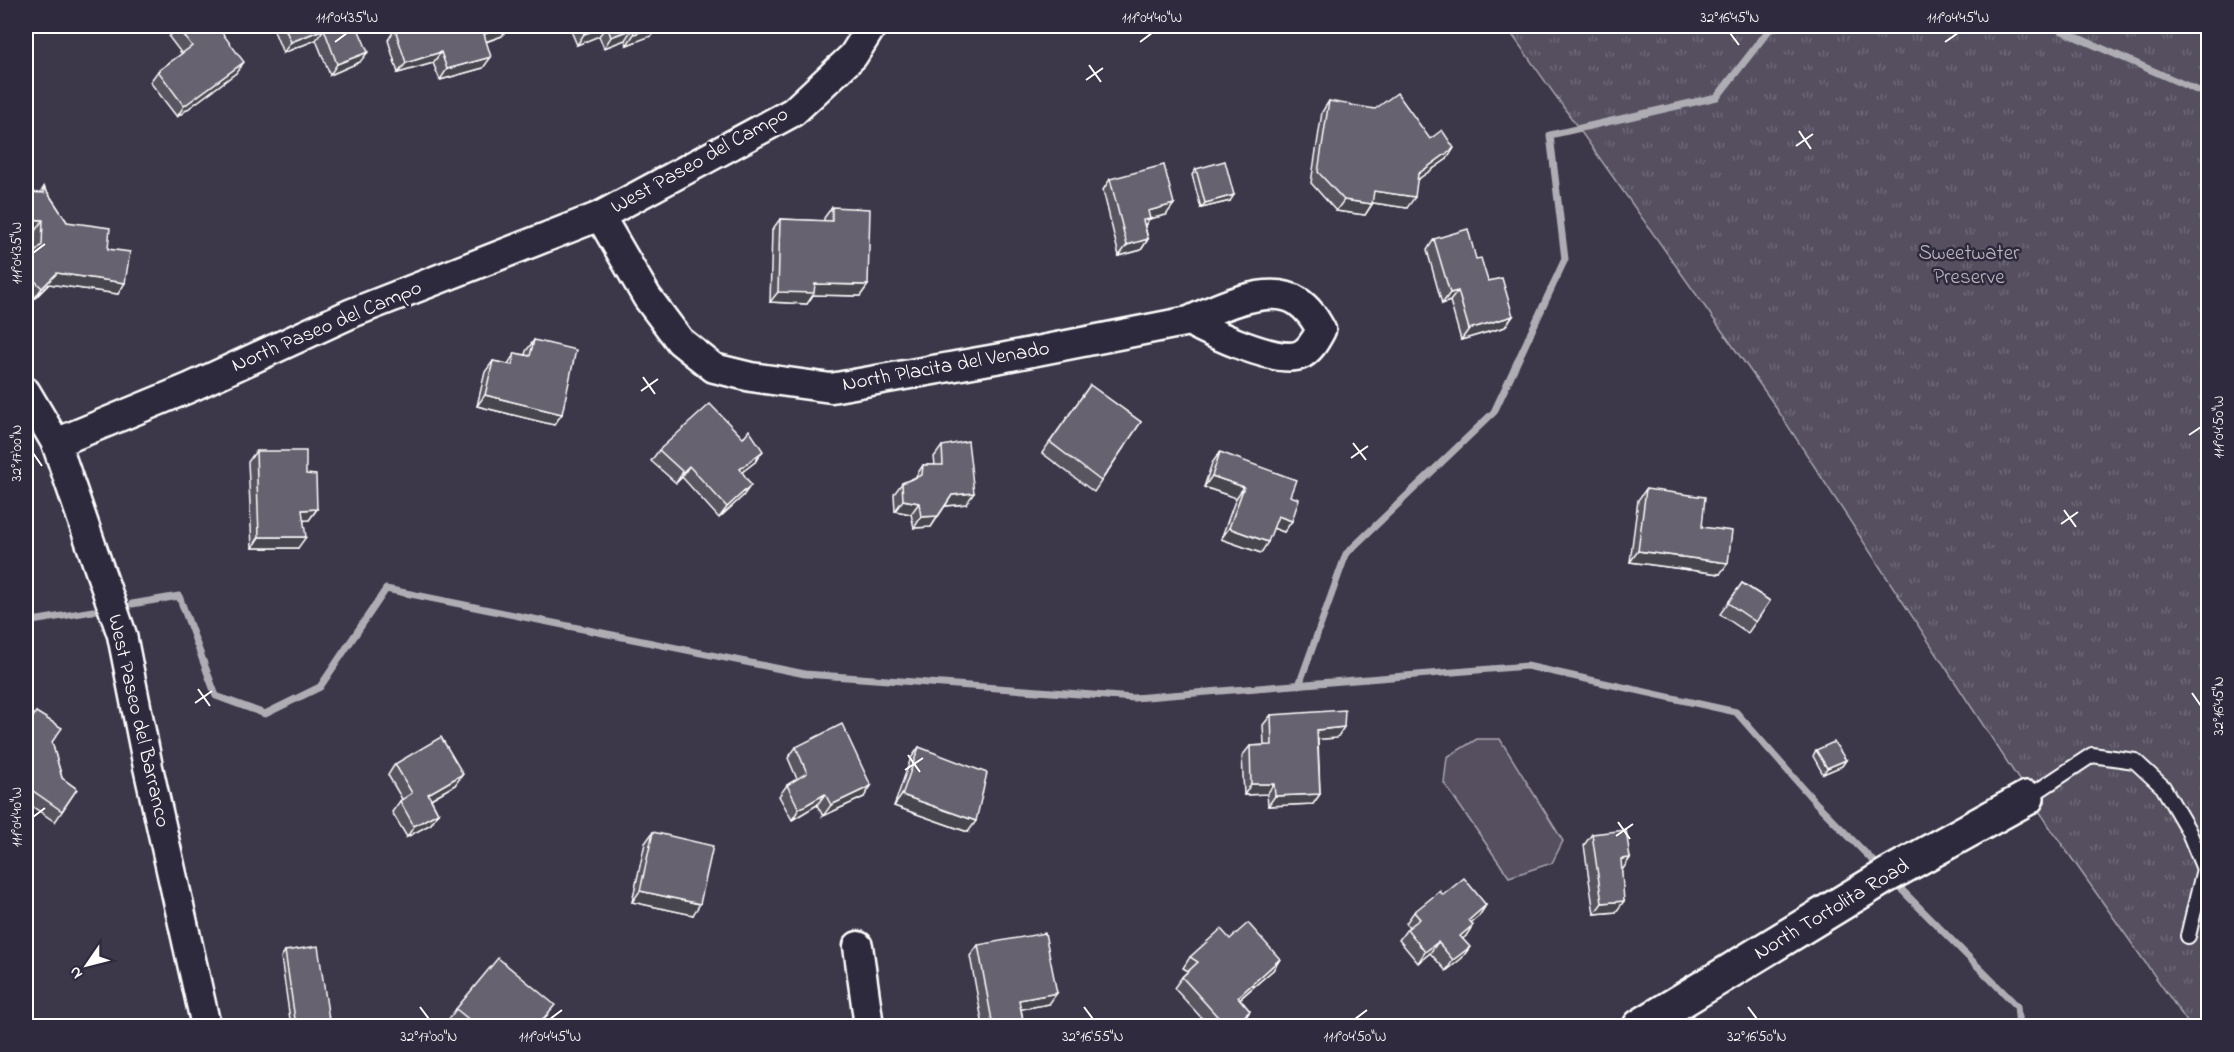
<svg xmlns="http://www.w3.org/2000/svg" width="2234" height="1052" viewBox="0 0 2234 1052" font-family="'Indie Flower',sans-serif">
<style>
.park{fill:url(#park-tufts);stroke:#aaa8b0;stroke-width:1.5}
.pitch{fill:#555060;stroke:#aaa8b0;stroke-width:1.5}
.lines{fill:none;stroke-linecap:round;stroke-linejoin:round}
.stream{stroke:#afadb4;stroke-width:7}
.lane-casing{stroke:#fff;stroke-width:18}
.street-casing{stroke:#fff;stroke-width:33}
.secondary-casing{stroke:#fff;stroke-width:38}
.path{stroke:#fff;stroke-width:4;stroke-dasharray:6 4.5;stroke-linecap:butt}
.lane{stroke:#2f2a3d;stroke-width:14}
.street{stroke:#2f2a3d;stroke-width:28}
.secondary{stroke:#2f2a3d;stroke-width:33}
.wall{fill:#585460;stroke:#fff;stroke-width:1.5}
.shaded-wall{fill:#47454e;stroke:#fff;stroke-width:1.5}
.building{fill:#666270;stroke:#fff;stroke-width:1.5}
.ticks{fill:none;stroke:#fff;stroke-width:2}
.labels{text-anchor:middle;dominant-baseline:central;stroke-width:5;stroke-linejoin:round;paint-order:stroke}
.street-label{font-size:21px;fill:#fff;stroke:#2f2a3d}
.park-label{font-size:21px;fill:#bbb9bf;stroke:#2f2a3d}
.neatline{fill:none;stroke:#fff;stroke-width:2}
.ticks-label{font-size:15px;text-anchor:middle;fill:#fff}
</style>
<defs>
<pattern id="park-tufts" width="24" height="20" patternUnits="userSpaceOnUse" patternTransform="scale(1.5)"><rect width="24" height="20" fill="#555060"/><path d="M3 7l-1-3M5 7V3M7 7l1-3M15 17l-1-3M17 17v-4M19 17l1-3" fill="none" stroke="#6e6a78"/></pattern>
</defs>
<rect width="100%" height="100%" fill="#3c3749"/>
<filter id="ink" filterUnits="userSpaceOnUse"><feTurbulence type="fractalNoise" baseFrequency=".0167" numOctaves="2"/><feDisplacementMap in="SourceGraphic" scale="12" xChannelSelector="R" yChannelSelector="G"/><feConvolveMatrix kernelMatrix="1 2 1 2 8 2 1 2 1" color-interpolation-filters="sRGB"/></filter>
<g filter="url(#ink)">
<polygon class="park" points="1506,26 2208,26 2208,1026 2190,1026 2051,829 1771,400"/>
<polygon class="pitch" points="1477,739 1500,739 1563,841 1552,863 1509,877 1444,783 1447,757"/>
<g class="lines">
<g class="stream">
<polyline points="2051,26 2208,95"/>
<polyline points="132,604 179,596 216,696 265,714 320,687 386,589 805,674 1134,698 1527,666 1736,712 1816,803 1882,870"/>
<polyline points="26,622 93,611"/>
<polyline points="1299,685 1346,554 1494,412 1565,259 1550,135 1717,97 1769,30 1780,26"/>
<polyline points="1894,882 2017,1006 2019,1026"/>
</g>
<defs>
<polyline id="lane" points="2027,798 2092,755 2135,761 2163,787 2188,830 2204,869 2188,936"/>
<g id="street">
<path d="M600 216 647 297 680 341 714 368 751 377 831 388 1001 358 1189 321C1216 308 1269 283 1297 301 1309 309 1315 319 1321 330 1316 339 1310 351 1300 355 1276 364 1211 333 1189 321"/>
<polyline points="26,392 56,443 122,635 148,767 206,1026"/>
<polyline points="56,443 189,388 352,313 600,216 793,112 853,56 872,26"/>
<polyline points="858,946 869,1026"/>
</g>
<polyline id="secondary" points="1640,1026 1886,876 2027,798"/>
</defs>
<use href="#lane" class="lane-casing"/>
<use href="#street" class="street-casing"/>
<use href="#secondary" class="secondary-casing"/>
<polyline class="path" points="2208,448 2205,451 2208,456"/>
<use href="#lane" class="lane"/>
<use href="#street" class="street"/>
<use href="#secondary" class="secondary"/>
</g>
<g class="wall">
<polygon points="177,26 236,73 177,117 150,82 158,71 182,54 169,37"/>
<polygon points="272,26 357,26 360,62 330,75 316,40 283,53"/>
<polygon points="569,26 658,26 651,36 627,45 625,40 604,48 599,36 577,45"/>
<polygon points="395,29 502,36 486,42 483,68 440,80 433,63 398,73 388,40"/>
<polygon points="1329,101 1430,139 1447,159 1417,180 1407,208 1373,203 1365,215 1336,211 1311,183 1322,112"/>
<polygon points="1196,169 1230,201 1201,208 1192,175"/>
<polygon points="1110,179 1166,215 1149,219 1145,226 1148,239 1141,250 1119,256 1103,190"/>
<polygon points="44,187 67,222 108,249 118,294 49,284 34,299 26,291 26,261 34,253 35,231 26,230 26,192 40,193"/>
<polygon points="832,207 868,285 860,296 813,295 807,304 770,302 772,230 780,219 824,221 824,218"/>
<polygon points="1434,239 1476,259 1488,281 1513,316 1505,327 1461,340 1450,301 1442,304 1427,250"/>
<polygon points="534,340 562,414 554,425 477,406 485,372 493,361 508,364 515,353 525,355 526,351"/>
<polygon points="1090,385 1141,422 1094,492 1042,453"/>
<polygon points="942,446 966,504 945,506 931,527 914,528 911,514 895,511 894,494 902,483 916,477 916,476 923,465 935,465 934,457"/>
<polygon points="659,450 755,462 742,472 743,496 719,518 682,477 676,483 651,461"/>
<polygon points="256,451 306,474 317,509 309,520 304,520 298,548 252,548 248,462"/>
<polygon points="1220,452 1290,496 1284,532 1273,528 1261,553 1221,539 1236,498 1204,487 1212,463"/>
<polygon points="1646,489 1702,527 1720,574 1630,562 1638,500"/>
<polygon points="1742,583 1770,601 1748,633 1720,614"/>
<polygon points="36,712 52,742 62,778 77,789 55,822 26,802 26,727"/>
<polygon points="1271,715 1337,738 1318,739 1320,794 1313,804 1268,806 1267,794 1244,795 1242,756 1250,746 1264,745 1263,725"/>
<polygon points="796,747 864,797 823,816 817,805 792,820 779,796 787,785 797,779 788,758"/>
<polygon points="919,747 968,832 894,806 911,758"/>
<polygon points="1816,750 1846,760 1842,766 1823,774 1813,756"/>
<polygon points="395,764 455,785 431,799 438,813 431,824 407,837 392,812 400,801 402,799 388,775"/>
<polygon points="653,832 693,915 632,902 645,843"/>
<polygon points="1592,834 1630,858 1622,869 1616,912 1594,914 1584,845"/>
<polygon points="1443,895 1486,905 1479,916 1471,922 1466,936 1463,938 1462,958 1446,971 1430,953 1418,963 1399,940 1407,929 1409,927 1406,923 1414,912"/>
<polygon points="978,945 1049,1004 1021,1009 1023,1020 1019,1026 983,1026 970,956"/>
<polygon points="285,951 330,1026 291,1026 281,957"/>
<polygon points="1190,957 1280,959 1273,970 1240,999 1250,1011 1242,1022 1237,1026 1209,1026 1174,988 1182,977 1188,971 1183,968"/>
<polygon points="456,1009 547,1016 538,1026 456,1026 448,1020"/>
</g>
<g class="shaded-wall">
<polygon points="509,26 502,36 476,45 484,34"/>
<polygon points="607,26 599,36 577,45 584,34"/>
<polygon points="658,26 651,36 627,45 634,34"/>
<polygon points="324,29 316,40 283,53 291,42"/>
<polygon points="632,29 625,40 604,48 611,37"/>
<polygon points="368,52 360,62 330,75 337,64"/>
<polygon points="441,52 433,63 398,73 406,63"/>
<polygon points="491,57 483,68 440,80 447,69"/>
<polygon points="244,62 236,73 177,117 184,106"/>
<polygon points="1454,148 1447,159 1411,184 1418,174"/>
<polygon points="1374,191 1415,197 1407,208 1367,202"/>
<polygon points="1234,195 1230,201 1201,208 1205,203"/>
<polygon points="1344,200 1372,204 1365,215 1336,211"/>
<polygon points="1174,204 1166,215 1149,219 1142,230 1136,231 1148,211"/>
<polygon points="26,219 43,220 35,231 26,230"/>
<polygon points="1148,239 1141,250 1119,256 1127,245"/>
<polygon points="57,273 125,283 118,294 49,284 34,299 42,288"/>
<polygon points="815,284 868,285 860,296 813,295 807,304 770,302 778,292"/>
<polygon points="1458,291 1450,301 1442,304 1450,293"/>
<polygon points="1513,316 1505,327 1461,340 1469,329"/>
<polygon points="485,395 562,414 554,425 477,406"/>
<polygon points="763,451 755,462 732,480 740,469"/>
<polygon points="689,466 682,477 676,483 683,472"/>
<polygon points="1212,476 1244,487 1236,498 1204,487"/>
<polygon points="751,485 743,496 719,518 727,507"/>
<polygon points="974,493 966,504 945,506 952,495"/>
<polygon points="903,500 919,503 911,514 895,511"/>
<polygon points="317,509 309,520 294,521 302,510"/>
<polygon points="938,516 931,527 914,528 921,517"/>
<polygon points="1278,516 1292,521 1284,532 1270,527"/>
<polygon points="1229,528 1268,542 1261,553 1221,539"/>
<polygon points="259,537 306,537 298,548 252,548"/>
<polygon points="1638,551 1728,563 1720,574 1630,562"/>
<polygon points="1344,727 1337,738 1310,740 1317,730"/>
<polygon points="1846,760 1842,766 1823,774 1827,768"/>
<polygon points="463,774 455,785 420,805 428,794"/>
<polygon points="1251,784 1274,784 1267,794 1244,795"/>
<polygon points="871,786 864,797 823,816 831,805"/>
<polygon points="825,794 817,805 792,820 799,809"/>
<polygon points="1320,794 1313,804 1268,806 1275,796"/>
<polygon points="902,795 976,821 968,832 894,806"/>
<polygon points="438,813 431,824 407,837 414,826"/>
<polygon points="1630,858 1623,869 1614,870 1621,859"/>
<polygon points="640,891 700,904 693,915 632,902"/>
<polygon points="1624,901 1616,912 1594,914 1602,903"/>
<polygon points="1486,905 1479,916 1461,931 1469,920"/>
<polygon points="1473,925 1466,936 1453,947 1460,936"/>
<polygon points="1438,942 1430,953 1418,963 1425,952"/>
<polygon points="1470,947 1462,958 1446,971 1453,960"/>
<polygon points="1280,959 1273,970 1230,1007 1238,997"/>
<polygon points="1057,993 1049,1004 1012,1011 1019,1000"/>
<polygon points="1250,1011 1242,1022 1237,1026 1233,1026"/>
<polygon points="1023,1020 1019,1026 992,1026 993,1026"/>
</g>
<g class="building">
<polygon points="177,26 217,26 244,62 184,106 158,71 192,46"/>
<polygon points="284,26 357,26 368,52 337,64 324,29 291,42"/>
<polygon points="404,26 509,26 484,34 491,57 447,69 441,52 406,63 395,29"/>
<polygon points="581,26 606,26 584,34"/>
<polygon points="607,26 658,26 634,34 632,29 611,37"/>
<polygon points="1397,93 1430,139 1442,130 1454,148 1418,174 1415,197 1374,191 1372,204 1344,200 1318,172 1329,101 1375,109"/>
<polygon points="1225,161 1234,195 1205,203 1196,169"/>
<polygon points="1164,165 1174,204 1148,211 1150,219 1143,220 1148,239 1127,245 1110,179"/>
<polygon points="44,187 67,222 110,228 108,249 130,252 125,283 57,273 42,288 26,272 26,261 42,245 43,220 26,219 26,192 44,193"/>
<polygon points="832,207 870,209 868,285 815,284 814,293 778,292 780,219 832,221"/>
<polygon points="1468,229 1476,259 1481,258 1488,281 1502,278 1513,316 1469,329 1458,291 1450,293 1434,239"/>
<polygon points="534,340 576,350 562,414 485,395 493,361 512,365 515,353 530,356"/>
<polygon points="1090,385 1141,422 1101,481 1050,442"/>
<polygon points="710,404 743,438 749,430 763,451 740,469 751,485 727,507 689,466 683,472 659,450"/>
<polygon points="968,441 974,493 952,495 938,516 921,517 919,503 903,500 902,483 922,475 923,465 943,465 942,446"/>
<polygon points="256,451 306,451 306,474 316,475 317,509 302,510 306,537 259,537"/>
<polygon points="1220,452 1296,480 1290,496 1299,499 1292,521 1278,516 1268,542 1229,528 1244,487 1212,476"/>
<polygon points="1646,489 1705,497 1702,527 1732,531 1728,563 1638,551"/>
<polygon points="1742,583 1770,601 1756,622 1728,603"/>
<polygon points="1345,710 1344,727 1317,730 1320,794 1275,796 1274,784 1251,784 1250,746 1272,745 1271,715"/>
<polygon points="36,712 62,728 52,742 62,778 77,789 62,811 26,786 26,729"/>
<polygon points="842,724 871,786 831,805 825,794 799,809 787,785 807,773 796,747"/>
<polygon points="441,737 463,774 428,794 438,813 414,826 400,801 412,793 395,764"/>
<polygon points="1834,742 1846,760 1827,768 1816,750"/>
<polygon points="919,747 987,773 976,821 902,795"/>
<polygon points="1626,830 1630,858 1621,859 1624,901 1602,903 1592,834"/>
<polygon points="653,832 713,846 700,904 640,891"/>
<polygon points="1464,878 1486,905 1469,920 1473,925 1460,936 1470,947 1453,960 1438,942 1425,952 1407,929 1420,919 1414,912 1440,891 1443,895"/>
<polygon points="1248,923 1280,959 1238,997 1250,1011 1233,1026 1226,1026 1182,977 1198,962 1190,957 1221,929 1230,939"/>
<polygon points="1045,933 1057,993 1019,1000 1023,1020 993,1026 978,945"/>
<polygon points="318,946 330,1026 296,1026 285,951"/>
<polygon points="498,958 555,1005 537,1026 477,1026 456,1009"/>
</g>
</g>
<path class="ticks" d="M1730 33 1739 45M335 42 347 33M1140 42 1152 33M1945 42 1958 33M1089 65 1101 82M1086 80 1103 68M1799 131 1811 149M1796 146 1813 134M33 253 45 244M643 377 655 394M641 391 658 379M2189 435 2201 427M1353 443 1366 460M33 453 42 466M1351 458 1368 446M2064 510 2076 527M2061 524 2078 512M198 689 210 706M2192 693 2201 706M195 703 212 691M908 755 920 772M905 770 923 758M33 817 45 808M1618 822 1630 839M1616 836 1633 824M420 1007 429 1019M1084 1007 1093 1019M1748 1007 1757 1019M550 1019 562 1010M1355 1019 1367 1010"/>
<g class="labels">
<g class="street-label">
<text transform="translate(700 161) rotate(-29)">West Paseo del Campo</text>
<text transform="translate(327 327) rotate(-23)">North Paseo del Campo</text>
<text transform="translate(946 367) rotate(-10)">North Placita del Venado</text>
<text transform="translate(138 721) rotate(77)">West Paseo del Barranco</text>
<text transform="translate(1832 910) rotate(-31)">North Tortolita Road</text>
</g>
<g class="park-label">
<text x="1969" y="254">Sweetwater<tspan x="1969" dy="24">Preserve</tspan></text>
</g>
</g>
<rect width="2234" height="1052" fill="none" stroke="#2f2a3d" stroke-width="66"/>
<g transform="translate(87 965) rotate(235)" stroke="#2f2a3d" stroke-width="4.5" paint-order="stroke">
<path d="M0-4.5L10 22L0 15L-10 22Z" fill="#ffffff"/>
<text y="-9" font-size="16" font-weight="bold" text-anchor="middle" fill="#ffffff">N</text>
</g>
<rect x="33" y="33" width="2168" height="986" class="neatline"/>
<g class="ticks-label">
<text x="347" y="22">111°04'35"W</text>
<text x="1152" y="22">111°04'40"W</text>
<text x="1730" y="22">32°16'45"N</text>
<text x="1958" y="22">111°04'45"W</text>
<text transform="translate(16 253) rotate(-90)" y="5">111°04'35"W</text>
<text transform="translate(2218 427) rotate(-90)" y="5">111°04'50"W</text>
<text transform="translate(16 453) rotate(-90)" y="5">32°17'00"N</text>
<text transform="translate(2218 706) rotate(-90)" y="5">32°16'45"N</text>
<text transform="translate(16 817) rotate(-90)" y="5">111°04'40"W</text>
<text x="429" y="1041">32°17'00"N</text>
<text x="550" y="1041">111°04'45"W</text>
<text x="1093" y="1041">32°16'55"N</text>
<text x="1355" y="1041">111°04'50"W</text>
<text x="1757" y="1041">32°16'50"N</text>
</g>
</svg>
